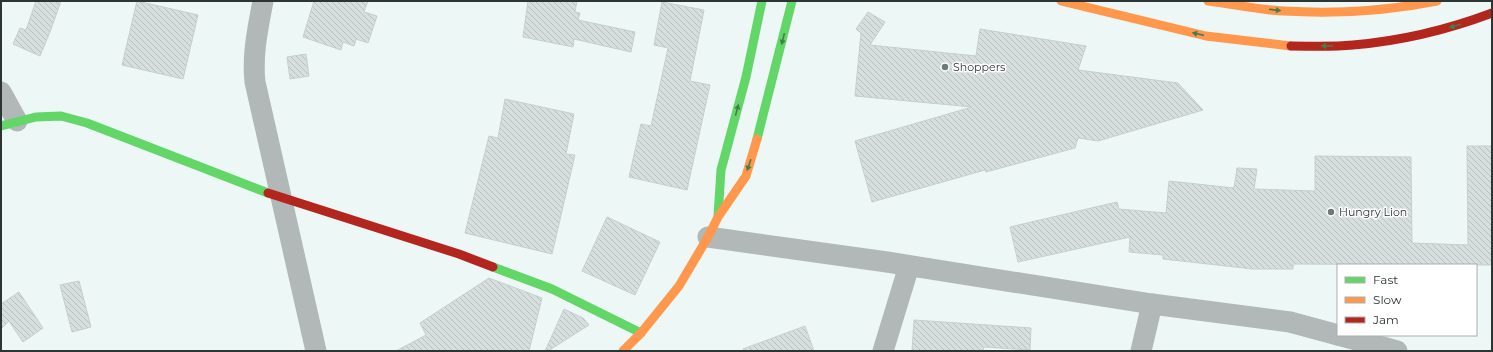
<svg xmlns="http://www.w3.org/2000/svg" width="1493" height="352" viewBox="0 0 1493 352" font-family="Montserrat,sans-serif">
<style>
.building{fill:url(#building-back-hatch);stroke:#c6cfce}
.lines{fill:none;stroke-linecap:round;stroke-linejoin:round}
.street{stroke:#b2b7b7;stroke-width:21}
.fast{stroke:#63d668;stroke-width:9}
.slow{stroke:#ff974d;stroke-width:9}
.jam{stroke:#b3261e;stroke-width:9}
.oneway{fill:#457d4b}
.poi-dot{fill:#6f7978;stroke:#fff;stroke-width:1.5}
.labels{text-anchor:middle;dominant-baseline:central;stroke-width:3;stroke-linejoin:round;paint-order:stroke}
.poi-label{font-size:11px;fill:#2c3534;stroke:#fff;text-anchor:start}
</style>
<defs>
<pattern id="building-back-hatch" width="6" height="6" patternUnits="userSpaceOnUse"><rect width="6" height="6" fill="#d6dfde"/><path d="M-1 5l2 2M0 0l6 6M5-1l2 2" fill="none" stroke="#b8c0bf"/></pattern>
</defs>
<rect width="100%" height="100%" fill="#ecf7f6"/>
<g class="building">
<polygon points="36,1 61,1 50,32 40,56 13,44 20,28 26,30"/>
<polygon points="137,1 198,15 183,79 122,65"/>
<polygon points="314,1 368,1 364,12 377,16 368,43 356,39 354,46 343,42 341,50 303,37"/>
<polygon points="528,1 577,1 575,12 580,13 578,20 635,32 631,52 574,39 573,47 523,37"/>
<polygon points="662,2 704,10 690,81 710,85 687,190 629,177 641,124 651,126 668,48 654,45"/>
<polygon points="868,12 885,22 870,45 976,56 980,29 1086,46 1078,70 1178,83 1203,110 1098,141 1078,138 1075,148 986,172 985,170 872,202 855,141 972,107 855,96 861,33 856,29"/>
<polygon points="306,54 309,76 290,79 287,57"/>
<polygon points="505,99 574,114 566,154 575,155 552,254 465,233 489,136 498,138"/>
<polygon points="1467,146 1492,146 1492,265 1293,264 1293,269 1253,269 1163,259 1163,255 1129,252 1130,237 1018,262 1010,227 1117,202 1119,209 1166,213 1169,181 1234,188 1237,168 1257,169 1254,189 1315,191 1315,156 1411,157 1412,243 1468,245"/>
<polygon points="607,217 660,242 635,295 582,271"/>
<polygon points="489,278 542,298 529,351 396,351 426,335 420,323"/>
<polygon points="79,281 91,327 72,332 60,285"/>
<polygon points="19,292 43,328 23,342 9,321 1,329 1,304"/>
<polygon points="564,309 583,318 589,325 548,351 545,351"/>
<polygon points="914,320 1031,328 1030,350 984,347 983,351 912,351"/>
<polygon points="805,326 814,351 744,351 743,349"/>
</g>
<g class="lines">
<g class="street">
<path d="M263 1C258 28 252 54 255 82L316 351"/>
<polyline points="1,92 17,121"/>
<polyline points="708,237 887,262 1152,304 1290,322 1338,335"/>
<polyline points="1338,335 1397,351"/>
<polyline points="883,351 909,266"/>
<polyline points="1141,351 1152,304"/>
</g>
<g class="fast">
<polyline points="1,126 36,117 61,116 87,123 268,193"/>
<polyline points="757,139 792,1"/>
<polyline points="718,216 721,170 746,77 762,1"/>
<polyline points="493,267 552,289 641,333"/>
</g>
<g class="slow">
<polyline points="1061,1 1206,36 1291,46"/>
<path d="M1208 1C1233 4 1259 10 1284 11 1335 14 1387 11 1437 1"/>
<polyline points="623,351 641,333 679,286 708,237 718,217 746,176 757,139"/>
</g>
<g class="jam">
<path d="M1291 46C1312 46 1332 47 1353 45 1400 41 1447 30 1492 13"/>
<polyline points="268,193 459,254 493,267"/>
</g>
</g>
<defs><path id="oneway-solid" d="M-6-.8H1V-3.2L6.5 0L1 3.2V.8H-6Z"/></defs>
<g class="oneway">
<use href="#oneway-solid" transform="translate(1275 10) rotate(7)"/>
<use href="#oneway-solid" transform="translate(1455 26) rotate(164)"/>
<use href="#oneway-solid" transform="translate(1198 34) rotate(-167)"/>
<use href="#oneway-solid" transform="translate(783 39) rotate(104)"/>
<use href="#oneway-solid" transform="translate(1327 46) rotate(179)"/>
<use href="#oneway-solid" transform="translate(737 110) rotate(-75)"/>
<use href="#oneway-solid" transform="translate(749 165) rotate(109)"/>
</g>
<g class="poi-dot">
<circle cx="945" cy="67" r="4"/>
<circle cx="1331" cy="212" r="4"/>
</g>
<g class="labels">
<g class="poi-label">
<text x="953" y="67">Shoppers</text>
<text x="1339" y="212">Hungry Lion</text>
</g>
</g>
<rect width="1493" height="352" fill="none" stroke="#2c3534" stroke-width="4"/>
<rect x="1337" y="264" width="140" height="72" fill="#ffffff" stroke="#abaeae"/>
<rect x="1345" y="277" width="20" height="6" fill="#63d668" stroke="#abaeae"/>
<text x="1373" y="284" font-size="12" fill="#2c3534">Fast</text>
<rect x="1345" y="297" width="20" height="6" fill="#ff974d" stroke="#abaeae"/>
<text x="1373" y="304" font-size="12" fill="#2c3534">Slow</text>
<rect x="1345" y="317" width="20" height="6" fill="#b3261e" stroke="#abaeae"/>
<text x="1373" y="324" font-size="12" fill="#2c3534">Jam</text>
</svg>
